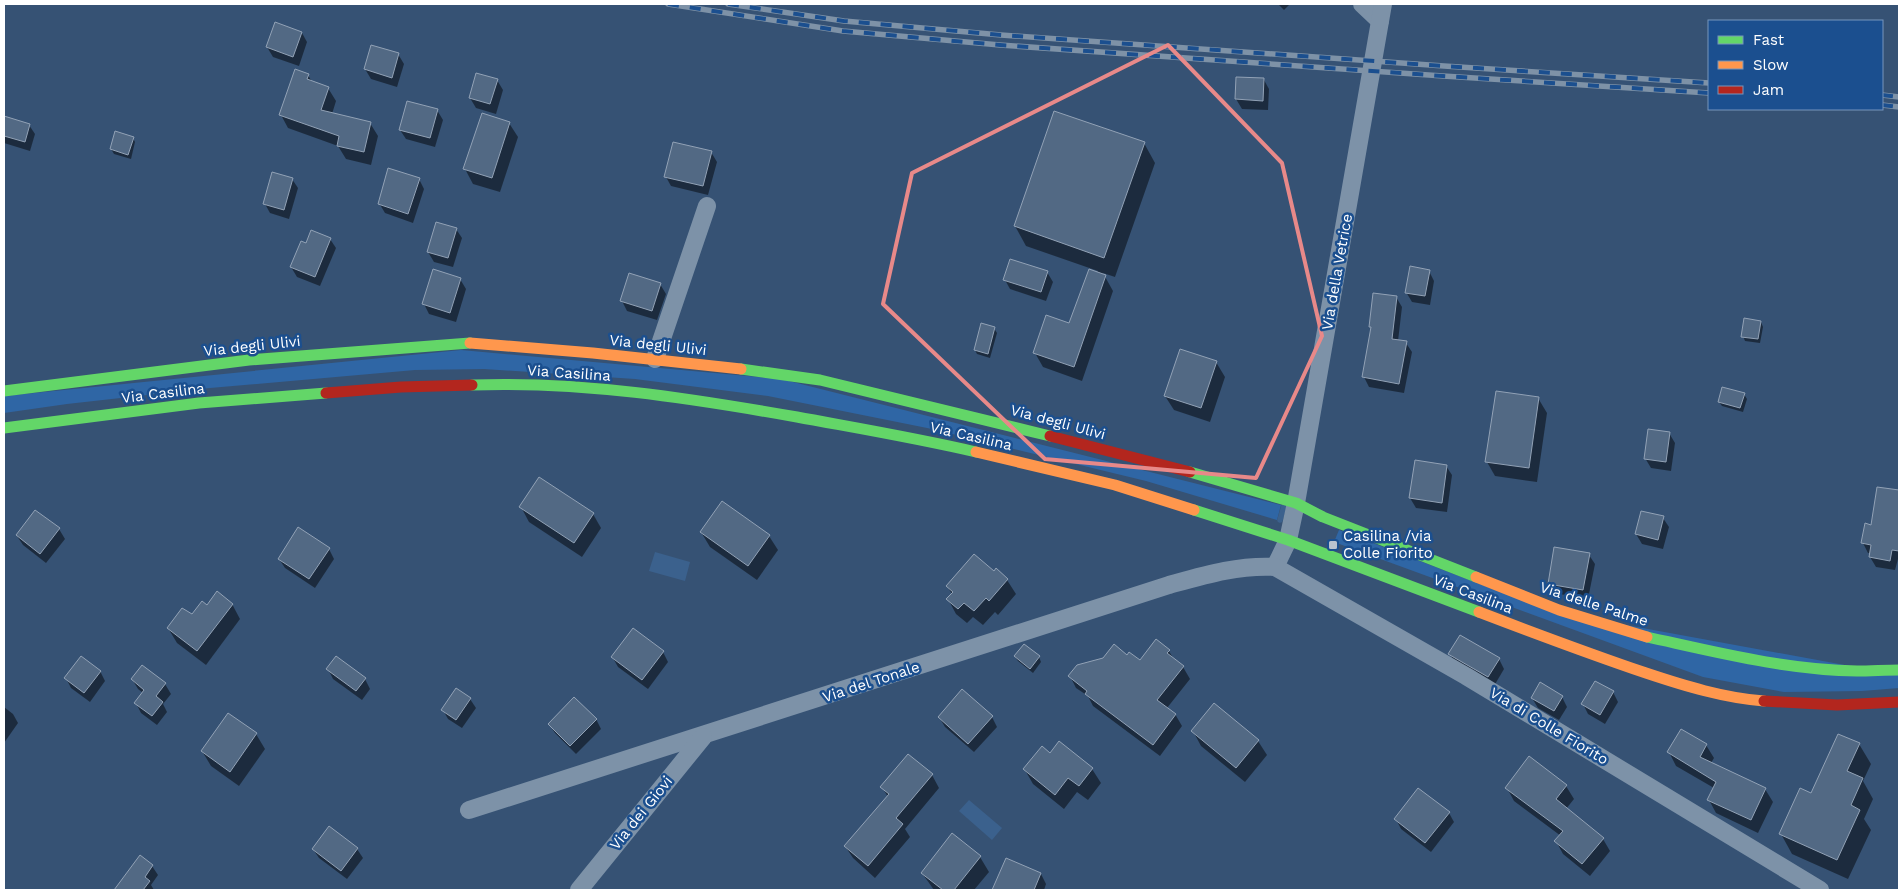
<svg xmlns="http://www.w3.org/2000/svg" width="1903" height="894" viewBox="0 0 1903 894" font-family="'Work Sans',sans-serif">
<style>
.green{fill:#2f66a5}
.water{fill:#3b618d}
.shadow{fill:#0007}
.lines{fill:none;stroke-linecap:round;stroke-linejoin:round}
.stream{stroke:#3b618d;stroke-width:5.5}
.building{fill:#526984;stroke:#92a2b6}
.street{stroke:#7d92a8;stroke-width:18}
.fast{stroke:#63d668;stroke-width:11}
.slow{stroke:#ff974d;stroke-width:11}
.jam{stroke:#b3261e;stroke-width:11}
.rail-casing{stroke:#7e92a7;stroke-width:5.5}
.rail{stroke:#1b4f8f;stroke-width:4;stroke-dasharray:11;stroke-linecap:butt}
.marked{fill:none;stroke:#e88989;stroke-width:4;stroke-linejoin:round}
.poi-dot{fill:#b9c2ce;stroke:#1b4f8f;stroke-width:2}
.labels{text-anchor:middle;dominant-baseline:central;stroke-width:5;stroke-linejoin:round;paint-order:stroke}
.street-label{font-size:15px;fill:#fff;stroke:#1b4f8f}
.poi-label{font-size:15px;fill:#fff;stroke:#1b4f8f;text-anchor:start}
</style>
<rect width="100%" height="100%" fill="#365274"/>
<g class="green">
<polygon points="461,350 781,379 1281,505 1277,520 1146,481 932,429 768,396 635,379 484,369 415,370 210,388 67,404 4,413 4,396"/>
<polygon points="1339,530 1550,611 1899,675 1899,688 1862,691 1784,692 1703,677 1334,542"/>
</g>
<g class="water">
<polygon points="655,552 690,562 685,581 649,571"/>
<polygon points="969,800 1002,828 992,840 959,811"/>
</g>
<g class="shadow">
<polygon points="1278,4 1290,4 1284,10"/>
<polygon points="302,33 307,42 299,66 273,57 267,47"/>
<polygon points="398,54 404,64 397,87 371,79 365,69"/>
<polygon points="308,75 312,82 328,88 336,101 332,114 370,123 378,136 371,165 346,159 338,146 288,128 281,115"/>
<polygon points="497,80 503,90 496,114 476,108 470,98"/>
<polygon points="1264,80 1269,89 1268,110 1242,109 1236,99"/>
<polygon points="437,110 443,120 435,147 406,139 400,130"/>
<polygon points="4,117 29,125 35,134 30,151 4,143"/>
<polygon points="509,123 518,137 500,192 473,184 465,169"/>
<polygon points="133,138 135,142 131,159 114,154 111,149"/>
<polygon points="1144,143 1155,163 1115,277 1103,273 1113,291 1082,381 1043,367 1035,353 1070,325 1098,271 1026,246 1015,226"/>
<polygon points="711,152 717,162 708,195 671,186 666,177"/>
<polygon points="292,179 298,188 289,219 270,213 265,204"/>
<polygon points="419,179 424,189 413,223 385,213 379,203"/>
<polygon points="456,229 462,238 453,267 434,262 428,252"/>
<polygon points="330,239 336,248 320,286 297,277 291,267 306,244"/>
<polygon points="1429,271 1434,281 1430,305 1412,302 1406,292"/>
<polygon points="1047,272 1053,282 1046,301 1010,289 1005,280"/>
<polygon points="460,279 466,289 456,322 429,314 424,304"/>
<polygon points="660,284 666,294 657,320 627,311 622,301"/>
<polygon points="1396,297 1402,307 1398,341 1406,343 1412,352 1404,393 1369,387 1364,377 1372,329 1371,327"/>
<polygon points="1761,322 1763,327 1760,343 1745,341 1743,336"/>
<polygon points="994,328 997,333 990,358 977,354 975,350"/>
<polygon points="1216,362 1225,377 1210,422 1174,410 1165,396"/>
<polygon points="1744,394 1747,399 1743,412 1722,406 1719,402"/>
<polygon points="1538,398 1547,413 1537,482 1495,476 1487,462"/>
<polygon points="1669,433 1675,443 1671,471 1651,468 1645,458"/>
<polygon points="1446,466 1452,475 1447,512 1416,508 1410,498"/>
<polygon points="1878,488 1899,492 1899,560 1898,559 1895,570 1876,567 1870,557 1871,553 1868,553 1863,543 1872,526"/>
<polygon points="521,507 593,514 601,528 582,557 529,522"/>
<polygon points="1663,518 1669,527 1663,549 1642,544 1636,534"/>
<polygon points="59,529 65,539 46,563 23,545 17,536"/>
<polygon points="701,532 769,536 778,550 757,580 710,547"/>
<polygon points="329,549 334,559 315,588 285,568 279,559"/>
<polygon points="1589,555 1595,564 1588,599 1554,593 1549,584"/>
<polygon points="994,572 1007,580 1016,594 998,615 995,612 983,625 973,617 967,623 956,614 948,599 952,594 947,586"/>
<polygon points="232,604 240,619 206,665 177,643 168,628 207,606"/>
<polygon points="1169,651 1174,660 1183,667 1190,679 1167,708 1175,714 1182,726 1160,756 1093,706 1088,696 1076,688 1070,676 1127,657 1140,662"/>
<polygon points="663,652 668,662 648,689 618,667 613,658"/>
<polygon points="1450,654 1499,659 1504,669 1494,686 1455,663"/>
<polygon points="1015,657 1039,657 1041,662 1033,673 1018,661"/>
<polygon points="328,669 365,679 370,689 362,700 333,679"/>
<polygon points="100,671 105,681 90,702 71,688 66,678"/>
<polygon points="132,679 165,684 171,694 163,704 167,712 157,725 141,713 136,703 143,693 138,689"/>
<polygon points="1613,692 1618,702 1605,724 1588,714 1583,704"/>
<polygon points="1562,697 1567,707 1559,720 1538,708 1532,698"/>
<polygon points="470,699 476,708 462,728 448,719 443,710"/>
<polygon points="4,707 13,714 18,723 4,743"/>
<polygon points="228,715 256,734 265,749 239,786 211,766 202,751"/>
<polygon points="939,717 992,717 997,727 974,752 945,727"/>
<polygon points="596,719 601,729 576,754 555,733 549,724"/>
<polygon points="1193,731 1258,741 1267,755 1245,782 1201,746"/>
<polygon points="1859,744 1871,764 1863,781 1873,799 1864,819 1871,830 1848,879 1792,854 1781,834 1812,794"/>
<polygon points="1706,745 1714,758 1711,763 1765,789 1773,802 1758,833 1716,813 1709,800 1714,788 1676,766 1669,752"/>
<polygon points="1050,754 1092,769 1101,783 1088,800 1077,792 1064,809 1033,784 1025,770"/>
<polygon points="932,775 939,788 905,829 910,837 875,878 853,858 845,846 888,797 882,787"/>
<polygon points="1566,786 1574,799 1566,809 1603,839 1610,851 1590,876 1563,854 1556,841 1561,836 1514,801 1507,788"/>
<polygon points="1449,813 1454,822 1431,852 1401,829 1396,819"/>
<polygon points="952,835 980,857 989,872 974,890 934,890 922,873"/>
<polygon points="313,849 357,849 363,858 347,879 319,858"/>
<polygon points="140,857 152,866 158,875 151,885 154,890 115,890"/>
<polygon points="1006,860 1041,874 1046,884 1044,890 993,890"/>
</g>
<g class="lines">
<polyline class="stream" points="1280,520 1284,506"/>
</g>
<g class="building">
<polygon points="275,22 302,32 293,57 266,47"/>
<polygon points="371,45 399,53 392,78 364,69"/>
<polygon points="295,69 309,74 307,79 329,87 321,110 371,122 364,152 337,146 339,136 279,115"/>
<polygon points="476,73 498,79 490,104 469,98"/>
<polygon points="1236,77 1264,78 1263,101 1235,99"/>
<polygon points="407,101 438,109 430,138 399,130"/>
<polygon points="1054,111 1145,142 1104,258 1014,226"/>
<polygon points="482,113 510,122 492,178 463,169"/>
<polygon points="4,116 30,124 25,142 4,136"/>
<polygon points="115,131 134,137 128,155 110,149"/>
<polygon points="673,142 712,151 703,186 664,177"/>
<polygon points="388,168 420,178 408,214 378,204"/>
<polygon points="272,172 293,178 284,210 263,204"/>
<polygon points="436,222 457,228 448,258 427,252"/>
<polygon points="311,230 331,238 315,277 290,267 301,241 306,243"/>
<polygon points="1010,259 1048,271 1041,292 1003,280"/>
<polygon points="1410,266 1430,270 1425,296 1405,293"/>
<polygon points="433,269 461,278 450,313 422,304"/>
<polygon points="1089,269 1106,275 1074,367 1033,353 1046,315 1069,323"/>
<polygon points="629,273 661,283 652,311 620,301"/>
<polygon points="1373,293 1397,296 1392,339 1407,341 1399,384 1362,377 1371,327 1369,327"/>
<polygon points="1744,318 1761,321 1758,339 1741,337"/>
<polygon points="981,323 995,327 988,354 974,350"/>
<polygon points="1180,349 1217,361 1201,408 1164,396"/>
<polygon points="1722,387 1745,393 1740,408 1718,402"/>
<polygon points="1496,391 1539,397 1529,468 1485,462"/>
<polygon points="1648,429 1670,432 1666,462 1644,459"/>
<polygon points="1415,460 1447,465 1442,503 1409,498"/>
<polygon points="539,477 594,513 574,543 519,507"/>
<polygon points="1877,487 1899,490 1899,551 1892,550 1890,561 1869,557 1871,545 1861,543 1865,523 1871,525"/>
<polygon points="722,501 770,535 748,566 700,532"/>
<polygon points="35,510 60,528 40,554 16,535"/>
<polygon points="1641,511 1664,516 1658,540 1635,534"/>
<polygon points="298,527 330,548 309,579 278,559"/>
<polygon points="1554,547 1590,553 1583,590 1548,584"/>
<polygon points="974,554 994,571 996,568 1008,579 989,601 986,598 974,611 964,603 958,609 946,599 953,592 946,586"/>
<polygon points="217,591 233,604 197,651 167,628 182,608 192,614 202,601 207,605"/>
<polygon points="633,628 664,651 642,680 611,657"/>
<polygon points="1460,635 1500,658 1488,677 1448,654"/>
<polygon points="1156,639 1170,650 1167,653 1184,666 1157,700 1176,714 1153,745 1085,694 1087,691 1068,676 1077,665 1103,658 1114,644 1127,655 1129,652 1140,660"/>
<polygon points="1024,644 1040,656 1030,669 1014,656"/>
<polygon points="81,656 101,671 84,693 64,678"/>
<polygon points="336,656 366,678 356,691 326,669"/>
<polygon points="142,665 166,683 156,696 163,702 152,716 134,703 144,690 131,679"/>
<polygon points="1595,681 1614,691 1600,715 1581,704"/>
<polygon points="1540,682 1563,696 1554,711 1531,698"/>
<polygon points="456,688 471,698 456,720 441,710"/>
<polygon points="962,689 993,716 968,744 938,717"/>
<polygon points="574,697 597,719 570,746 548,724"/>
<polygon points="1214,703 1259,740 1236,768 1191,731"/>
<polygon points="228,713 257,733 230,772 201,751"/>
<polygon points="1681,729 1707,744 1700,757 1766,788 1751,820 1707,800 1716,782 1667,752"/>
<polygon points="1838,734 1860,743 1847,771 1863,778 1851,805 1860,810 1837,860 1779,834 1800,788 1811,793"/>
<polygon points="1059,741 1093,768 1079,786 1068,778 1055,795 1023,769 1042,746 1050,753"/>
<polygon points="908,754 933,774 896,818 903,824 868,866 844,846 889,794 880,787"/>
<polygon points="1529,756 1567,785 1556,799 1604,838 1582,864 1554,841 1563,831 1505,788"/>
<polygon points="1418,788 1450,812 1425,843 1394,819"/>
<polygon points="329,826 358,848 341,871 312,849"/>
<polygon points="952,833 981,856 954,890 943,890 921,873"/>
<polygon points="140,855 153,865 145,877 150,881 143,890 114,890"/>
<polygon points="1006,858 1041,873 1034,890 992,890"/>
</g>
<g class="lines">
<g class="street">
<polyline points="1362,4 1380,21"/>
<polyline points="655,359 707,206"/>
<polyline points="1275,567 1288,540 1296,503 1383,4"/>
<path d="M469 810 1169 585C1205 575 1238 565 1275 567L1466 676 1820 890"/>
<polyline points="579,890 703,737"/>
</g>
<g class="fast">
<polyline points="741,369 820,380 1050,436"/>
<path d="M472 385C581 381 689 398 797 417 856 428 916 438 976 452"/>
<polyline points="4,391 249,360 470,343"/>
<polyline points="4,428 199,403 326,393"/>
<polyline points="1190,472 1296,503 1323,517 1476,577"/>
<polyline points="1194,510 1288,540 1479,612"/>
<path d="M1647 637C1716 652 1786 670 1857 671 1871 671 1885 670 1899 670"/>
</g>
<g class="slow">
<polyline points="470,343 593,353 741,369"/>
<polyline points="976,452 1115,485 1194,510"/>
<polyline points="1476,577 1559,610 1647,637"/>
<path d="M1479 612C1534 633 1590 654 1646 673 1685 686 1724 698 1764 701"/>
</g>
<g class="jam">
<polyline points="326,393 401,387 472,385"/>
<polyline points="1050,436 1190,472"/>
<polyline points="1764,701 1837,705 1899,702"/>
</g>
<defs>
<g id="rail">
<polyline points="668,4 843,31 1000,45 1443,76 1709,93"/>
<polyline points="728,4 844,21 1001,35 1444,66 1709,83"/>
<polyline points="1882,95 1899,97"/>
<polyline points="1882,105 1899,107"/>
</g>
</defs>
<use href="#rail" class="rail-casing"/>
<use href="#rail" class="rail"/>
</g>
<path class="marked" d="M1168 45 1282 163 1322 336 1256 478 1045 459 883 304 912 173Z"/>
<rect class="poi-dot" x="1328" y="540" width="10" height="10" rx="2.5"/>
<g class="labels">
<g class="street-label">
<text transform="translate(1337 272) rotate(-80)">Via della Vetrice</text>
<text transform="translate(658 345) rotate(6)">Via degli Ulivi</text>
<text transform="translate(252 346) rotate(-6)">Via degli Ulivi</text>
<text transform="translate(569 373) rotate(4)">Via Casilina</text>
<text transform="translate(163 393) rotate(-7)">Via Casilina</text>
<text transform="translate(1058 422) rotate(15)">Via degli Ulivi</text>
<text transform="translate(971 436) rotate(13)">Via Casilina</text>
<text transform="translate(1473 594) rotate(21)">Via Casilina</text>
<text transform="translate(1594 604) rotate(18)">Via delle Palme</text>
<text transform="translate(871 682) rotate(-18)">Via del Tonale</text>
<text transform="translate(1549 726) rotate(31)">Via di Colle Fiorito</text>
<text transform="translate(641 813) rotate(-51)">Via dei Giovi</text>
</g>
<g class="poi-label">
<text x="1343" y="536">Casilina /via<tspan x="1343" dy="17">Colle Fiorito</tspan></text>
</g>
</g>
<rect width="1903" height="894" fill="none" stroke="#ffffff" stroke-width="10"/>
<rect x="1708" y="20" width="175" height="90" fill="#1b4f8f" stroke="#7695bc"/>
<rect x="1718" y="36" width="25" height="8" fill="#63d668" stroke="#7695bc"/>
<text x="1753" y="45" font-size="15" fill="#ffffff">Fast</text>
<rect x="1718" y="61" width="25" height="8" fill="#ff974d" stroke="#7695bc"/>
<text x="1753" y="70" font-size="15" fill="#ffffff">Slow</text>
<rect x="1718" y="86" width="25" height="8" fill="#b3261e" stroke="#7695bc"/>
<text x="1753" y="95" font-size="15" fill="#ffffff">Jam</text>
</svg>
